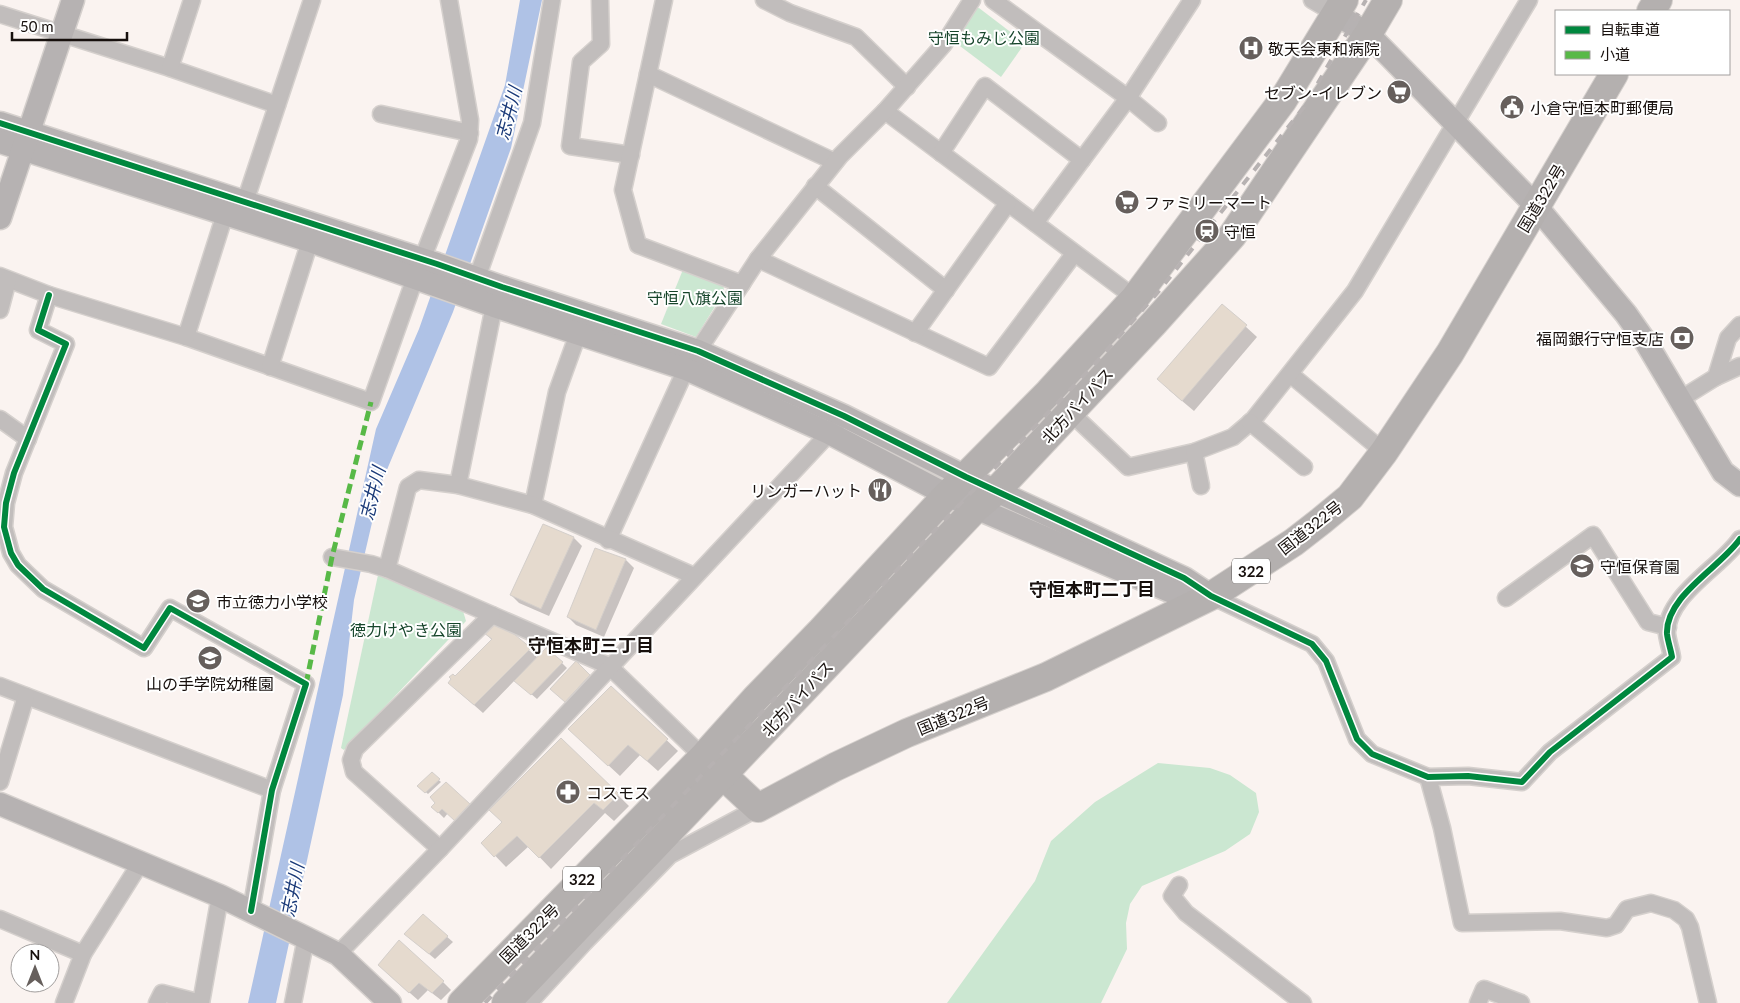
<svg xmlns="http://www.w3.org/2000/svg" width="1740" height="1003" viewBox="0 0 1740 1003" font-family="Lato,'Noto Sans JP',sans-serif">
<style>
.green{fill:#cbe7d1}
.water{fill:#afc2e6}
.shadow{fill:#0003}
.building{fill:#e5dace;stroke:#d4cfcb}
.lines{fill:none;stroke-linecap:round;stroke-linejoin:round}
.street-casing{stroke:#d5d0cd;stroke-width:19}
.secondary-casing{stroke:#d5d0cd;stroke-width:25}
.highway-casing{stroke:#d5d0cd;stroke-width:30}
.street{stroke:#c1bdbc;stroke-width:16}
.secondary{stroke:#b6b2b2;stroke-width:22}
.highway{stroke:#b4b0af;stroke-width:28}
.rail{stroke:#b7b2b2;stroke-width:4;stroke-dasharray:9 9;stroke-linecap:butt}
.quiet{stroke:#58b947;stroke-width:5;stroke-dasharray:10 5;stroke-linecap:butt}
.cycleway-casing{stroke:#fff;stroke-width:9}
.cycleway{stroke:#00873e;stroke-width:6}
.labels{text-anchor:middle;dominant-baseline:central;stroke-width:4;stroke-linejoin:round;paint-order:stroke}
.shield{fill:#fff;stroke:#5d5856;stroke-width:1}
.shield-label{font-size:15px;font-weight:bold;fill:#17100d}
.park-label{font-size:16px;fill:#16452b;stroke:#fff}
.poi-label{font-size:16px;fill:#17100d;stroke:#fff;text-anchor:start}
.street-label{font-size:16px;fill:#17100d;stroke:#fff}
.water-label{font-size:18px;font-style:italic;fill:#193978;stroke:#fff}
.neighbourhood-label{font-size:18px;font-weight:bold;fill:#17100d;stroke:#fff}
</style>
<rect width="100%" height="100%" fill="#faf3f0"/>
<g class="green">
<polygon points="979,8 1025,43 1001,77 952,40 971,9"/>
<polygon points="684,267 723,279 724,292 696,337 661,324"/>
<polygon points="378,575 463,611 466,621 344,750 341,748"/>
<polygon points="1158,763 1210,768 1230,775 1256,793 1259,812 1250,834 1225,851 1142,886 1130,904 1126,923 1127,949 1101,1003 947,1003 1035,881 1051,841 1095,802"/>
</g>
<polygon class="water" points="520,0 542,0 511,148 453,312 381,484 354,600 343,695 276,1003 248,1003 376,429 419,329 505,85"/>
<g class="shadow">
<polygon points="1222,305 1257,337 1194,411 1169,390"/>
<polygon points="544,526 574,538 582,546 549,616 519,603 511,595"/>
<polygon points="626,560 634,568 604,637 576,625 568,617"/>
<polygon points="498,623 538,658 562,663 567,668 537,699 515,680 483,713 458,691 455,677 492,640 482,630"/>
<polygon points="576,663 595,681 571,706 557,694"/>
<polygon points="611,687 678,751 658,771 640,755 620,776 581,740"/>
<polygon points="561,739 629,806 614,821 605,813 551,869 529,846 506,867 483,843 503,822"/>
<polygon points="432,774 441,782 428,794 419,786"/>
<polygon points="446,784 475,810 461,825 448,813 444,818 433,807"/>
<polygon points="423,916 453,942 435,959 411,939"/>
<polygon points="387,973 443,982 451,990 441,1000 428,990 418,1000"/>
</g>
<g class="building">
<polygon points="1222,304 1247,325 1182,401 1157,379"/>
<polygon points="543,524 574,537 541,609 510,595"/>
<polygon points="595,548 626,559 596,630 567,617"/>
<polygon points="490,621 498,621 531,648 474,705 448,683 451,679 449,677 453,674 455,676 492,639 480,630"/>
<polygon points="546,648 563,662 531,695 514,681"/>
<polygon points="576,661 590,675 565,702 550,689"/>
<polygon points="611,686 668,739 647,761 628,745 608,766 568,729"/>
<polygon points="561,738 619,794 603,810 594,803 539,858 517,836 494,857 481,843 502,822 489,810"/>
<polygon points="432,772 440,779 425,793 417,786"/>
<polygon points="446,782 470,804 455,821 442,809 438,813 431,807 435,803 430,797"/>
<polygon points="423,914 448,936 429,954 404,934"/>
<polygon points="399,940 444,981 432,993 419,983 409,993 378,965"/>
</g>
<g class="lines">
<defs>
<g id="street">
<polyline points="600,0 601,44 581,62 570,146 631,155"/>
<polyline points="664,0 623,190 638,245 742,284"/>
<polyline points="764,0 790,13 856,37 907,87"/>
<polyline points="993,0 1128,98 1158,123"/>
<polyline points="1312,0 1336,14"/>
<polyline points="0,14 170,68 277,105"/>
<polyline points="170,68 192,0"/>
<polyline points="648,74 835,162"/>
<polyline points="885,111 1135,298"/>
<polyline points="381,114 470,133"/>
<polyline points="941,153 985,86 1082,160"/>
<polyline points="815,186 946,290"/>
<polyline points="242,211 312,0"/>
<polyline points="1035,223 1128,98 1192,0"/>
<polyline points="758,259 989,367 1074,254"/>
<polyline points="0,276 49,295 186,337 371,402 415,278 469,139 470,120 449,0"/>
<polyline points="477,278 532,123 552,0"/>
<polyline points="49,295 38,330 66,344 14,473 6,503 4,527 11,553 18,565 43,589 144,648 170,608 306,684 272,790 251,911"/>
<polyline points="0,310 8,280"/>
<polyline points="915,333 1008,203"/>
<polyline points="186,337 225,214"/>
<polyline points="270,367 310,241"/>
<polyline points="1290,374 1384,452"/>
<polyline points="1716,377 1740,366"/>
<polyline points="1679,400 1716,377 1728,338 1740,325"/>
<polyline points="1070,412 1128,467 1194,452 1233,437 1253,420 1355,291 1529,0"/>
<polyline points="0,419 28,439"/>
<polyline points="1250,422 1304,467"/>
<polyline points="1194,452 1201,486"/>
<polyline points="458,485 494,306 498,296"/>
<polyline points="533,505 557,392 578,334"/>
<polyline points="608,540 686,369 758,259 840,156 885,111 944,44 972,0"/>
<polyline points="332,557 371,564 387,569 609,666 703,757"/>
<polyline points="387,569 408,487 419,480 458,485 533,505 694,576"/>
<path d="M1211 596 1312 644 1326 661 1357 739 1372 754 1428 777 1468 776 1522 782 1550 752 1672 657C1671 650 1668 642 1667 634 1665 596 1721 567 1740 539"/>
<polyline points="1506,598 1593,535 1648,622 1668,627"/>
<polyline points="0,686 272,790"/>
<polyline points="1428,777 1442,828 1462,923 1560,921 1607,928 1616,925 1627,909 1651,903 1674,910 1686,919 1690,927 1708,1003"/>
<polyline points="0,782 26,696"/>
<polyline points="440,849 354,772 351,760 355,749 492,615"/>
<polyline points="1179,885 1172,896 1186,913 1303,1003"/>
<polyline points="0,919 83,954"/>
<polyline points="338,954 440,849 836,426"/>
<polyline points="64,1003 83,954 141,862"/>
<polyline points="157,1003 162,993 201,1003"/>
<polyline points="201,1003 220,896"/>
<polyline points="293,1003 306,938"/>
<polyline points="529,1003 584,943 670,855 758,808"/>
<polyline points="1478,1003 1484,989 1521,1003"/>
</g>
<g id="secondary">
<polyline points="1336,14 1368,34 1536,206 1626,314 1647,344 1723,472 1740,485"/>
<polyline points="0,123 437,264 502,287 698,351 844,416 966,477 1184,578 1211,596"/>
<polyline points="0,142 310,241 494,306 686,369 829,433 947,495 976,508 1174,593 1208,596"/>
<polyline points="0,218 73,0"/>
<polyline points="0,804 220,896 306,938 338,954 390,1003"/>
</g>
<g id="highway">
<polyline points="1651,11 1658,0"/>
<polyline points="710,763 758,808 835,767 907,733 1046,677 1211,596 1294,542 1321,521 1350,497 1384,452 1450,353 1614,74"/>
<polyline points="462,1003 703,757 755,699 822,630 947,495 1049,392 1135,298 1283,100 1344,0"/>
<polyline points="506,1003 976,508 996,491 1154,323 1232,236 1368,34 1388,0"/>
</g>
</defs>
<use href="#street" class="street-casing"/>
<use href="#secondary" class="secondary-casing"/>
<use href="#highway" class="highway-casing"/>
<use href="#street" class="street"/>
<use href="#secondary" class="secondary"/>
<use href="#highway" class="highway"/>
<polyline class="rail" points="485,1003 912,554 1092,367 1159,291 1304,107 1366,0"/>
<polyline class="quiet" points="306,684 332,557 371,402"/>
<defs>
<g id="cycleway">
<path d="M0 123 437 264 502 287 698 351 844 416 966 477 1184 578 1211 596 1312 644 1326 661 1357 739 1372 754 1428 777 1468 776 1522 782 1550 752 1672 657C1671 650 1668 642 1667 634 1665 596 1721 567 1740 539"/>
<polyline points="49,295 38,330 66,344 14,473 6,503 4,527 11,553 18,565 43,589 144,648 170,608 306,684 272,790 251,911"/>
</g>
</defs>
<use href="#cycleway" class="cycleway-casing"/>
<use href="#cycleway" class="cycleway"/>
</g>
<defs>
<symbol id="hospital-disc" viewBox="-11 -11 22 22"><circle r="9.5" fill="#665f5c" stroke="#fff"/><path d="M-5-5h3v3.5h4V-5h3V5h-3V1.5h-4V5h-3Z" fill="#fff"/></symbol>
<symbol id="supermarket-disc" viewBox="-11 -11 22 22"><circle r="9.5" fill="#665f5c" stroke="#fff"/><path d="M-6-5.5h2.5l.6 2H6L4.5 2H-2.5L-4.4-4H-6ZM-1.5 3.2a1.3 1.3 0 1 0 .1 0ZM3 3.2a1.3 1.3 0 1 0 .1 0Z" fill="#fff"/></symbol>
<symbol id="civic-disc" viewBox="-11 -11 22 22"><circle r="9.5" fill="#665f5c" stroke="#fff"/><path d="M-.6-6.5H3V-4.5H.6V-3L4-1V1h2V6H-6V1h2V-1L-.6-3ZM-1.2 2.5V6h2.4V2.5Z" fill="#fff"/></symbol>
<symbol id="station-disc" viewBox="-11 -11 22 22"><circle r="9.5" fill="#665f5c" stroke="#fff"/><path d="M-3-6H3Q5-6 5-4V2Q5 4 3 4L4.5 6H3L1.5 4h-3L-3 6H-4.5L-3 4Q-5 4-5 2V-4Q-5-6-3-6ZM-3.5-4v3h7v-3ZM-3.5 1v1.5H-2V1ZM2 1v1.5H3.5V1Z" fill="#fff"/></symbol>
<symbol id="bank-disc" viewBox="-11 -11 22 22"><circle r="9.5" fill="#665f5c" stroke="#fff"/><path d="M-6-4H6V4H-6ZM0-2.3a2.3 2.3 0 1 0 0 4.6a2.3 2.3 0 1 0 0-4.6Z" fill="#fff"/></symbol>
<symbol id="restaurant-disc" viewBox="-11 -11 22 22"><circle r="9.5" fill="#665f5c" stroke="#fff"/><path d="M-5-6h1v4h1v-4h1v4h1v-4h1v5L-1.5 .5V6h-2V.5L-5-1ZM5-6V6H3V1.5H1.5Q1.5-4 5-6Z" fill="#fff"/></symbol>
<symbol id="school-disc" viewBox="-11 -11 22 22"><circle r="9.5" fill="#665f5c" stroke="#fff"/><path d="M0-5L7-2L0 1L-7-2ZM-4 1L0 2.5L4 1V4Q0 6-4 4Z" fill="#fff"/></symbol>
<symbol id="pharmacy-disc" viewBox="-11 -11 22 22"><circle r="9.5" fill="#665f5c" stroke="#fff"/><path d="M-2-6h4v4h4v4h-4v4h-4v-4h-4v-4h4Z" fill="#fff"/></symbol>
</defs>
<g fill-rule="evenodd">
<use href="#hospital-disc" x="1237" y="34" width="28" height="28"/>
<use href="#supermarket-disc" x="1385" y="78" width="28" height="28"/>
<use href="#civic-disc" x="1498" y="93" width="28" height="28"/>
<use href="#supermarket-disc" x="1113" y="188" width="28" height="28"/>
<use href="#station-disc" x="1193" y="217" width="28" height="28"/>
<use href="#bank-disc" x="1668" y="324" width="28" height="28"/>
<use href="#restaurant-disc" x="866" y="476" width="28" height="28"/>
<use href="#school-disc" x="1568" y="552" width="28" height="28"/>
<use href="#school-disc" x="184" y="587" width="28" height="28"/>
<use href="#school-disc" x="196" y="644" width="28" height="28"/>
<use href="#pharmacy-disc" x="554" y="778" width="28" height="28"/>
</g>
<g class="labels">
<g class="shield">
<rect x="1232" y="558.5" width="38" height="25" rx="4"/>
<rect x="563" y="866.5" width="38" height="25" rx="4"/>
</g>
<g class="shield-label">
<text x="1251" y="571">322</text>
<text x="582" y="879">322</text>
</g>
<g class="park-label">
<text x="984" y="37">守恒もみじ公園</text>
<text x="695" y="297">守恒八旗公園</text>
<text x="406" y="629">徳力けやき公園</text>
</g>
<g class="poi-label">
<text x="1268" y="48">敬天会東和病院</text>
<text x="1382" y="92" text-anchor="end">セブン-イレブン</text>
<text x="1530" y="107">小倉守恒本町郵便局</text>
<text x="1144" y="202">ファミリーマート</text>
<text x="1224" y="231">守恒</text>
<text x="1664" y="338" text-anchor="end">福岡銀行守恒支店</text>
<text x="862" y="490" text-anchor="end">リンガーハット</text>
<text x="1600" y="566">守恒保育園</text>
<text x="216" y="601">市立徳力小学校</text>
<text x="210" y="683" text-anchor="middle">山の手学院幼稚園</text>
<text x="586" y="792">コスモス</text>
</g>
<g class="street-label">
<text transform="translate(1541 198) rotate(-59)">国道322号</text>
<text transform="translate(1077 405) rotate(-47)">北方バイパス</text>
<text transform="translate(1310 527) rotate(-38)">国道322号</text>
<text transform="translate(797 698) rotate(-47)">北方バイパス</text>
<text transform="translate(953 715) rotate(-22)">国道322号</text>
<text transform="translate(529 933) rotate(-45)">国道322号</text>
</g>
<g class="water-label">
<text transform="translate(508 113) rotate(-75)">志井川</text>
<text transform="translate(372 493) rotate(-76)">志井川</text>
<text transform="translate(292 890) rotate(-79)">志井川</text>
</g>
<g class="neighbourhood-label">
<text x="1092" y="589">守恒本町二丁目</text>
<text x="591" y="645">守恒本町三丁目</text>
</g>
</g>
<rect x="1555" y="10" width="175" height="65" fill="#ffffff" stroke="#a29f9e"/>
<rect x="1565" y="26" width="25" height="8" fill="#00873e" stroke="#a29f9e"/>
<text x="1600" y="35" font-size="15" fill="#17100d">自転車道</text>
<rect x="1565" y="51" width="25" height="8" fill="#58b947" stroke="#a29f9e"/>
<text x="1600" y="60" font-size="15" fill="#17100d">小道</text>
<g transform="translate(35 968)"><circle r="24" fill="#ffffff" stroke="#a29f9e"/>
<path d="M0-4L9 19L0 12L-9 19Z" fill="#665f5c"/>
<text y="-8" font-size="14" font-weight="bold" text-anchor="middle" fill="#17100d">N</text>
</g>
<path d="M12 32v8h115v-8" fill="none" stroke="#17100d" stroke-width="2.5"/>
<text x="20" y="32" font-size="15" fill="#17100d" stroke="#ffffff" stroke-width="4" paint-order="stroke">50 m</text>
</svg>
